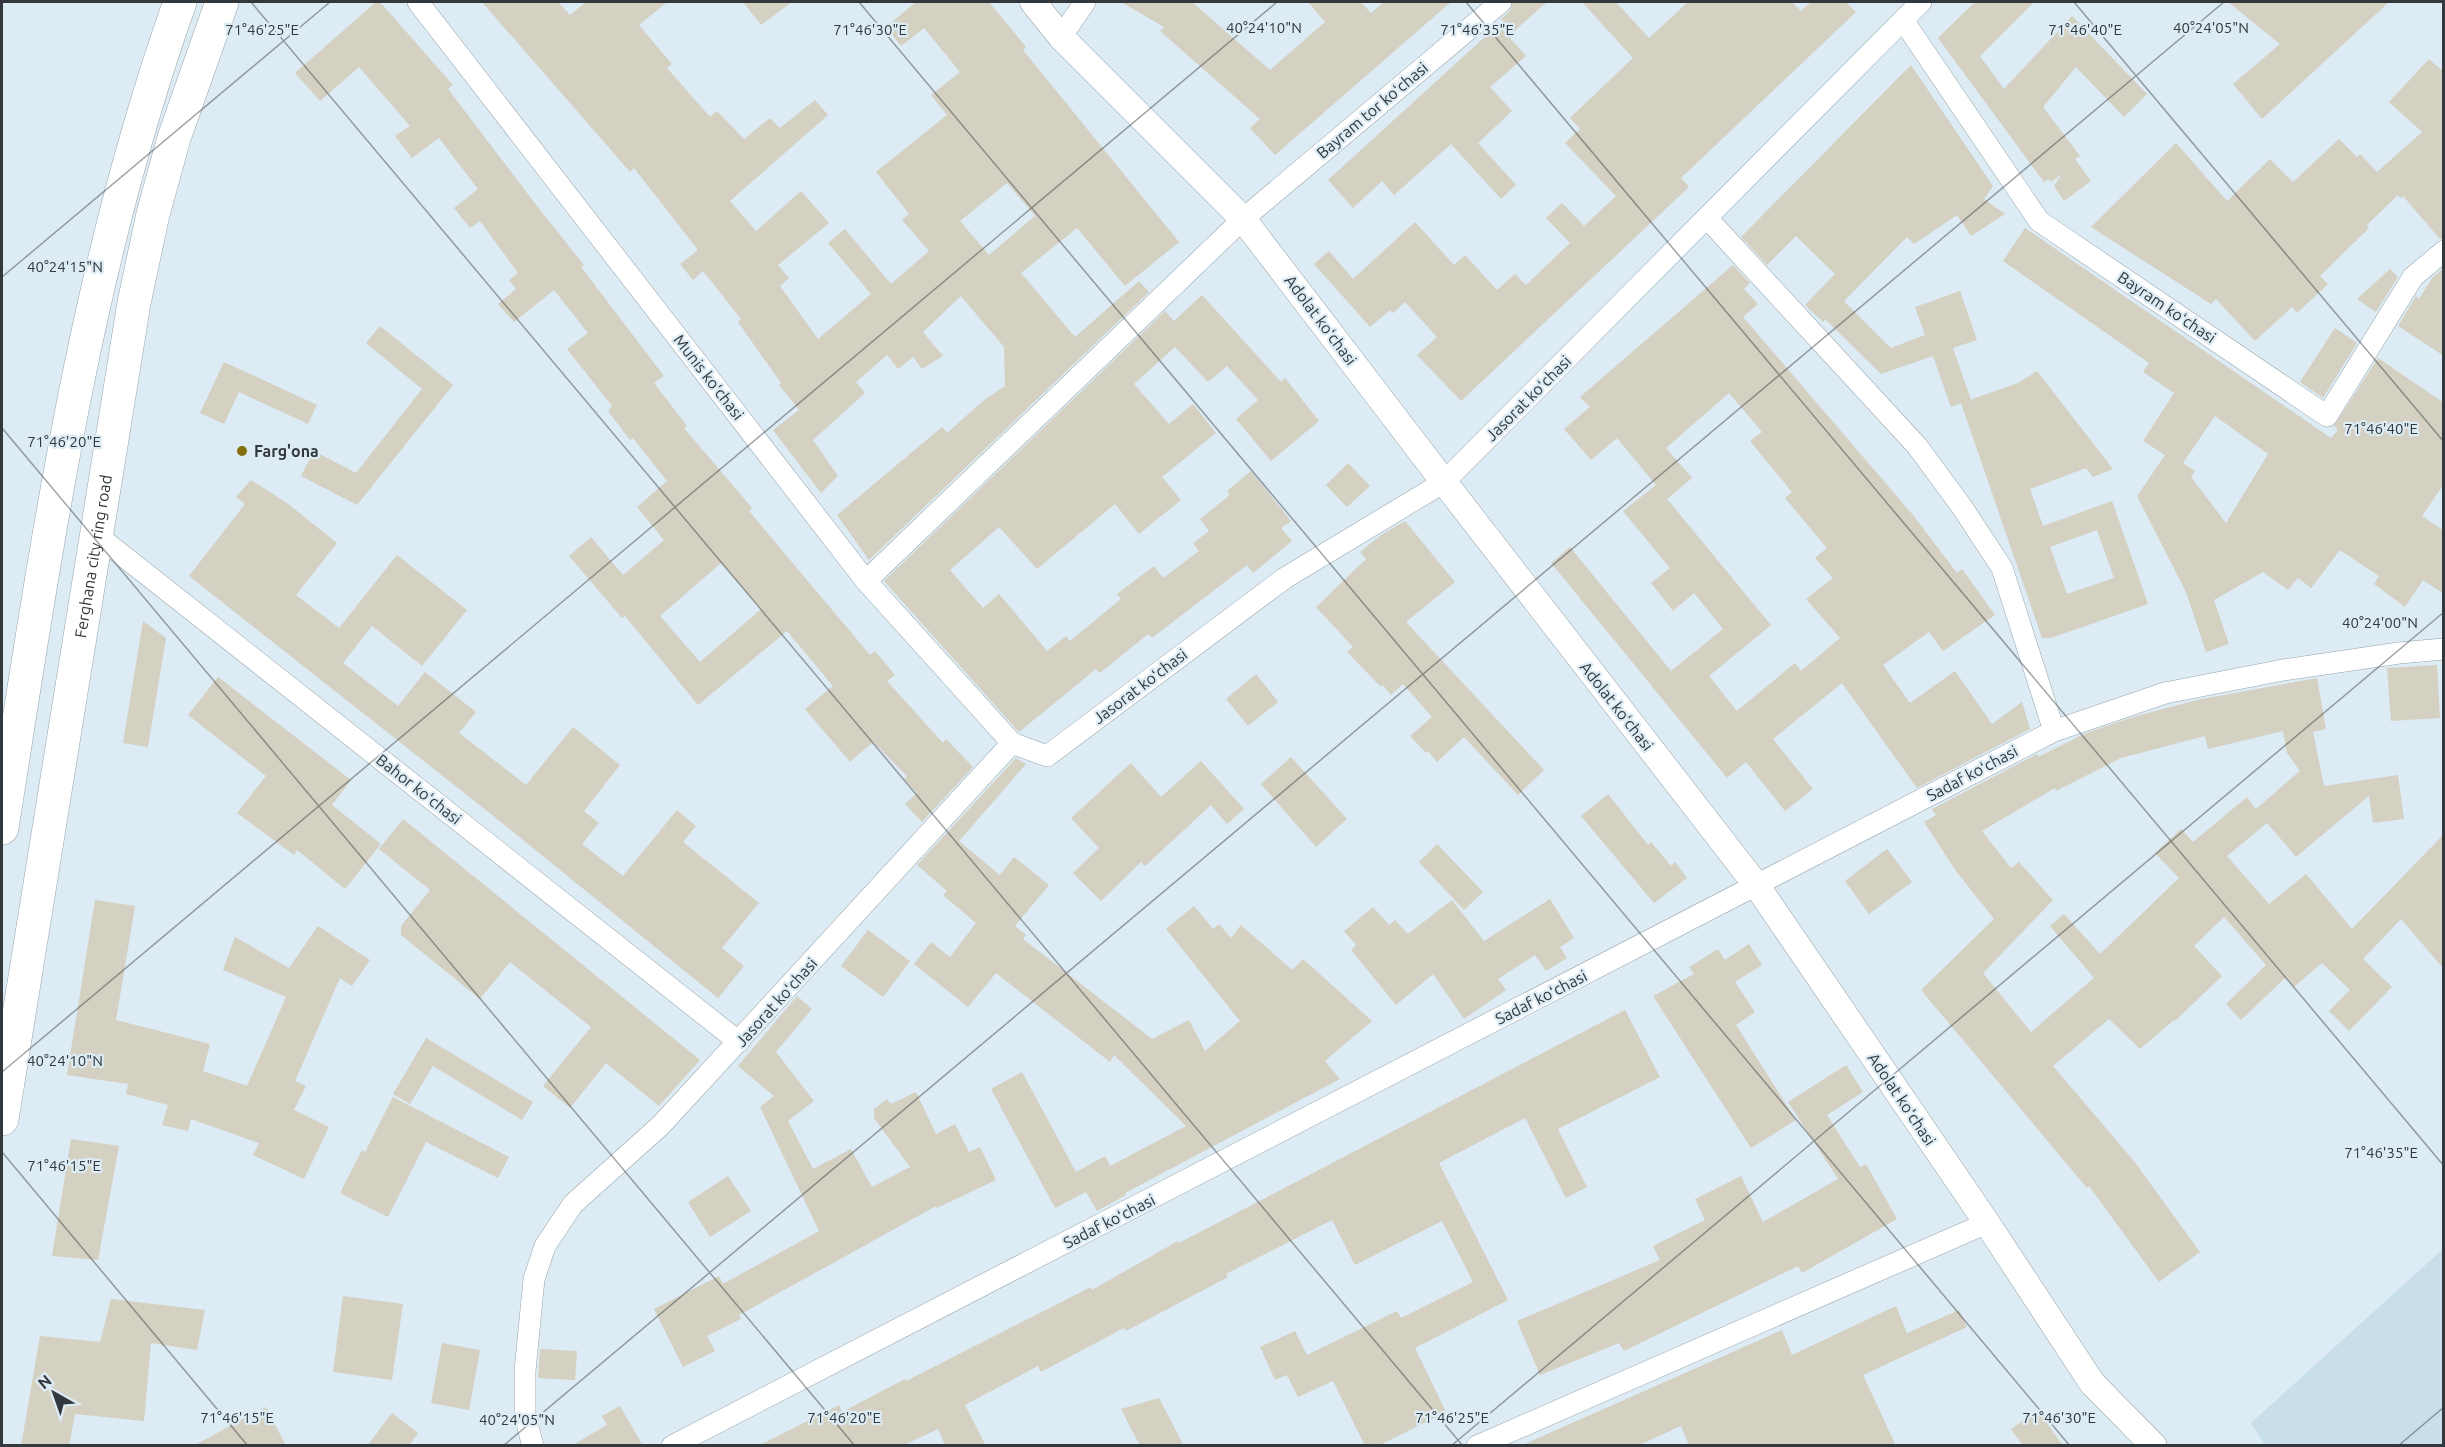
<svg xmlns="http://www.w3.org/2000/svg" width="2445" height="1447" viewBox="0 0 2445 1447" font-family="Ubuntu,sans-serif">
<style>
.built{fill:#c9deeb}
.building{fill:#d4d0c2;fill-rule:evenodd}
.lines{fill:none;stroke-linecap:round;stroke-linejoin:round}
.minor-casing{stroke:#97a5ad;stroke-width:22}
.tertiary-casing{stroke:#97a5ad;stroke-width:27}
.trunk-casing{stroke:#97a5ad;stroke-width:34}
.minor{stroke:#fff;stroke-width:21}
.tertiary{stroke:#fff;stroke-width:26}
.trunk{stroke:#fff;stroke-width:33}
.ticks{fill:none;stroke:#32383b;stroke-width:1.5;stroke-opacity:0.45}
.poi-dot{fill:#856f0e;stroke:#dcebf4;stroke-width:2}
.labels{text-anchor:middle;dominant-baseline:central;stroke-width:4.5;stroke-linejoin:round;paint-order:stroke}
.street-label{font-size:16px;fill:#32383b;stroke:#dcebf4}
.poi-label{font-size:16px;font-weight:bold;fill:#32383b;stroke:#dcebf4;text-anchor:start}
.ticks-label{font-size:15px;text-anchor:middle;fill:#32383b;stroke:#dcebf4;stroke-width:4.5;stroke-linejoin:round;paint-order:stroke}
</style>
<rect width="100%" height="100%" fill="#dcebf4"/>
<polygon class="built" points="2443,1249 2443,1445 2265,1445 2251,1423"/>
<g class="building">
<path d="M376 2H380L453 85 448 89 540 210 584 265 581 267 664 376 654 383 687 426 684 428 752 508 749 511 870 655 875 651 895 675 887 681 943 743 946 739 973 767 922 822 905 804 917 793 904 779 907 776 873 742 850 762 805 709 833 686 787 631 698 705 625 616 622 618 569 556 591 537 623 575 664 540 637 507 667 481 633 438 630 440 608 411 612 406 567 349 588 333 554 290 514 322 498 304 516 289 509 280 518 273 480 221 470 228 454 208 478 189 439 138 412 158 395 136 410 126 359 67 320 101 295 73ZM721 563 761 609 700 662 660 616Z"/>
<path d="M482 2H558L570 15 586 2H667L639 25 672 64 667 68 710 117 717 111 744 139 770 118 780 128 815 100 828 115 730 201 756 231 801 191 829 223 778 265 789 278 780 286 818 339 871 294 828 243 845 229 891 284 929 251 902 220 909 214 876 172 947 115 931 95 960 72 924 28 901 46 886 27 916 2H989L1026 47 1023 50 1179 242 1125 286 1077 228 1021 273 1075 337 1139 281 1149 292 869 560 837 515 942 427 947 433 983 401 1005 386 1004 347 961 296 923 332 943 356 922 369 913 357 898 369 887 355 856 382 865 393 813 440 838 476 821 493 773 430 799 410 779 385 781 383 738 322 741 319 703 271 693 280 680 264 698 250 634 168 630 172ZM1007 183 1035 216 989 255 960 221Z"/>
<polygon points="743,2 792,2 761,25"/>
<polygon points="1121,2 1192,2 1270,70 1325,22 1308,2 1361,2 1371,13 1384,2 1451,2 1275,155 1250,128 1260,119 1160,31 1164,27"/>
<polygon points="1513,2 1547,2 1513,32 1501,19 1510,11"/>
<polygon points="1582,2 1616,2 1649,38 1688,2 1792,2 1801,11 1811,2 1846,2 1856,12 1681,178 1689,187 1461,401 1417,355 1437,337 1405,302 1393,313 1390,310 1370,327 1314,264 1329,251 1353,279 1415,222 1454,265 1465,255 1497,290 1515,274 1526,285 1570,243 1546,218 1562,203 1584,226 1616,196 1565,143 1580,129 1570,118 1633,58"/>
<polygon points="1975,2 2034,2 1980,56 2004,89 2072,16 2147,94 2124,117 2076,67 2043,107 2080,156 2075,159 2091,181 2064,201 2054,186 2062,174 2051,182 2048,179 2044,182 1938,38"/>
<polygon points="2228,2 2389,2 2262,119 2233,84 2280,44"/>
<polygon points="1498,25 1526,56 1490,87 1512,111 1478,143 1516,185 1501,199 1451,144 1394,195 1382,181 1353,208 1328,180"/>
<polygon points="2429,59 2444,72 2444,239 2440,239 2403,196 2400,198 2398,195 2367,225 2369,228 2320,276 2328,284 2297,313 2292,307 2255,341 2216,299 2211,304 2091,227 2176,143 2227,201 2270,159 2293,182 2339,139 2357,157 2360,154 2377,172 2422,132 2389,102"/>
<path d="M1911 65 1993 186 1984 199 2005 214 1971 236 1957 215 1914 244 1907 237 1844 301 1891 348 1925 335 1915 307 1960 291 1977 340 1953 348 1971 400 1964 402 2018 383 2037 371 2113 469 2093 477 2086 468 2030 489 2043 526 2112 501 2148 604 2051 638H2042L1961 403 1951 407 1933 356 1881 374 1825 319 1823 322 1805 305 1835 274 1796 236 1767 265 1741 237ZM2097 530 2114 578 2067 594 2050 547Z"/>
<path d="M2025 228 2331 438 2338 430 2334 426 2378 358 2444 403V484L2422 516 2444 531V594L2423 580 2405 607 2374 584 2379 576 2340 550 2311 588 2298 578 2288 590 2263 572 2214 600 2229 644 2206 652 2186 592 2137 496 2165 455 2143 441 2174 393 2143 372 2149 363 2003 261ZM2215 416 2268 454 2226 523 2191 477 2195 471 2183 463Z"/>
<path d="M1733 265 1750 283 1744 289 1758 304 1743 317 1913 515 1957 573 1962 569 1995 615 1943 651 1929 632 1883 665 1910 703 1955 671 1992 724 2022 702 2030 729 1917 788 1842 683 1773 739 1813 789 1785 811 1746 762 1727 778 1551 563 1570 547 1671 671 1723 629 1694 593 1673 611 1651 583 1670 568 1623 511 1656 485 1617 438 1591 460 1564 429 1590 407 1580 397ZM1729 393 1762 432 1750 441 1792 492 1785 498 1827 548 1815 558 1833 578 1806 599 1840 638 1801 671 1795 663 1737 711 1709 676 1771 625 1667 499 1692 478 1666 448Z"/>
<polygon points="2444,268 2444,356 2398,326 2416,296 2419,299 2433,277"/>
<polygon points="2390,269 2398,277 2376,312 2357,299"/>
<polygon points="1202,295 1281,382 1285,378 1319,421 1271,461 1236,419 1258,400 1227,366 1208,382 1175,347 1134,384 1169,424 1193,404 1216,433 1162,477 1181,500 1139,534 1115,504 1037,569 999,527 950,570 983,608 999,594 1047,651 1066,636 1070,641 1121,599 1117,594 1154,566 1163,578 1199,551 1193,543 1209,531 1200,519 1230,495 1227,491 1251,471 1291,521 1281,528 1292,541 1253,573 1247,565 1152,638 1148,634 1100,673 1096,669 1019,732 884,581 1165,311 1174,321"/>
<polygon points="380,326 453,385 357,505 301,476 314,451 356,473 422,389 366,343"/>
<polygon points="2335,328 2357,343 2323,398 2300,382"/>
<polygon points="224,362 317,405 308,424 239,392 224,424 200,413"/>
<polygon points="1348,463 1370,486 1347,507 1326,485"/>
<polygon points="251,480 287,503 337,543 296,595 339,628 397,555 467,610 422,666 372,626 343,663 398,706 425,672 476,712 459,733 526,785 573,727 620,765 584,811 599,823 582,844 623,876 677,810 696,826 683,842 759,903 722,948 744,966 718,998 491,814 189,576 245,504 236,497"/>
<polygon points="1405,521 1455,582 1406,622 1544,770 1518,795 1464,737 1437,762 1428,751 1426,753 1410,736 1432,717 1403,684 1391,695 1383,685 1381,687 1347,652 1353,647 1316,607 1366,559 1360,552 1381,535"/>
<polygon points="143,621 166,638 148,747 123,743"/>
<polygon points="2437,665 2440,718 2391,721 2387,668"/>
<polygon points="1256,674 1278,702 1248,726 1226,699"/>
<polygon points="218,677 351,780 332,805 381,844 345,889 297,850 294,855 237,813 266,776 188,715"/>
<path d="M2317 678 2326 729 2313 732 2324 786 2398 775 2404 819 2373 823 2369 796 2296 857 2267 823 2227 856 2269 904 2306 874 2352 929 2444 834V969L2401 919 2363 959 2392 987 2349 1031 2329 1011 2350 990 2322 963 2294 987 2286 977 2241 1020 2226 1004 2266 965 2224 917 2194 946 2222 976 2175 1021 2174 1020 2140 1049 2109 1019 2053 1066 2134 1161 2200 1252 2159 1282 2089 1186 2087 1188 1921 990 1994 919 1956 871 1924 822 1936 815 1932 809 2037 754 2038 757 2086 733 2133 717 2197 700ZM2283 731 2287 753 2300 771 2256 809 2247 797 2193 842 2181 829 2155 853 2179 878 2100 954 2064 914 2050 926 2094 978 2031 1032 1983 973 2053 900 2019 862 2011 868 1982 831 2055 788 2056 791 2121 758 2205 736 2208 749Z"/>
<polygon points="1291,757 1347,819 1316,847 1261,784"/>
<polygon points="1016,758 1026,764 959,841 1000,875 1014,857 1049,885 1015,926 1026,935 1023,939 1152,1039 1189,1020 1205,1051 1240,1021 1166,929 1194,906 1213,929 1219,924 1231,938 1241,925 1292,970 1303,959 1372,1021 1325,1061 1340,1079 1125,1193 1126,1195 1097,1211 1086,1192 1055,1208 991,1089 1022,1072 1076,1172 1105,1156 1110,1166 1186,1126 1114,1055 1110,1062 996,973 968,1007 914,964 931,942 950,957 976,923 943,895 947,891 917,865"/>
<polygon points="1201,761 1244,809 1227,824 1211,805 1145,866 1141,862 1101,901 1073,873 1099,848 1071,818 1131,763 1161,797"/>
<polygon points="1608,794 1648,845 1651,842 1671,866 1675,862 1687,878 1654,903 1581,816"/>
<polygon points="403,819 700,1060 659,1106 606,1063 570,1108 543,1086 591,1027 510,962 480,999 401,935 401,926 430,890 379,849"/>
<polygon points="1437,844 1483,892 1464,910 1419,862"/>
<polygon points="1887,849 1912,882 1869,914 1845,881"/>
<polygon points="1550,899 1574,938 1560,947 1567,958 1546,971 1535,955 1498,979 1506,990 1464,1019 1433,974 1396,1005 1351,950 1356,945 1344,931 1373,907 1389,925 1395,920 1408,934 1452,900 1484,941"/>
<polygon points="95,900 135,906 116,1020 210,1044 203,1071 247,1086 286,997 223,970 235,937 289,968 318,926 370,960 352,986 340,978 295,1081 306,1086 294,1110 329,1127 304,1179 253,1155 259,1143 191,1119 188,1131 162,1125 168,1105 126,1094 128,1084 67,1075"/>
<polygon points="868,930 910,961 883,997 841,966"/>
<polygon points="1749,944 1762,965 1735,982 1755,1012 1736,1025 1796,1120 1751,1148 1653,996 1694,974 1689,967 1718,949 1725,960"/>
<polygon points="797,996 812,1009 776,1052 814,1101 788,1121 813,1169 851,1149 872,1187 910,1167 874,1118 874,1109 887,1099 891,1104 916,1092 936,1134 955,1124 969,1152 980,1147 996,1180 937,1208 936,1206 739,1315 741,1319 707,1336 715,1351 683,1367 654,1309 719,1276 723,1284 819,1231 760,1107 774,1096 738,1066"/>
<polygon points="1625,1010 1660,1077 1558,1129 1587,1187 1566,1198 1525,1118 1439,1163 1508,1300 1415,1348 1446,1412 1378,1446 1365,1446 1333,1381 1298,1397 1287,1375 1275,1380 1260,1347 1295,1331 1307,1355 1397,1311 1401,1318 1473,1282 1442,1221 1355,1265 1332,1220 1226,1274 1228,1277 1126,1331 1124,1328 1041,1372 1038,1366 965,1405 986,1446 945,1446 938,1429 902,1446 758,1446 839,1405 842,1412 905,1379 906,1381 1091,1287 1092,1290 1178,1241 1179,1243"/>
<polygon points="426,1038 533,1102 522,1120 433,1066 410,1104 393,1094"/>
<polygon points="1846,1065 1863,1092 1827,1115 1860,1167 1866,1164 1897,1219 1802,1273 1798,1266 1624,1351 1619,1343 1540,1375 1517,1321 1660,1260 1653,1246 1705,1220 1695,1199 1741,1176 1763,1222 1838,1179 1788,1102"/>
<polygon points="393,1097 509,1157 498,1178 426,1142 388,1217 340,1193 362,1150 365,1152"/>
<polygon points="71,1139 119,1146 98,1260 52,1256"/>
<polygon points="728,1176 751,1211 710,1237 688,1202"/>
<polygon points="343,1296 403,1304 392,1380 333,1372"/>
<polygon points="111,1299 205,1310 197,1350 151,1343 144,1421 75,1414 69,1446 21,1446 40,1336 100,1342"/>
<polygon points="1896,1306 1907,1333 1959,1310 1967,1327 1863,1375 1896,1446 1689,1446 1681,1426 1637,1446 1520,1446 1782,1330 1792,1355"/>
<polygon points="442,1343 480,1350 469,1410 431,1403"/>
<polygon points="540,1349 577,1351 575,1380 538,1378"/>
<polygon points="1159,1398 1184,1446 1140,1446 1121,1409"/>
<polygon points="620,1406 643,1446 571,1446 607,1425 602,1416"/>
<polygon points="266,1407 286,1446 193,1446 252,1414"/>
<polygon points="2038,1410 2063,1446 2023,1446 2011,1429"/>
<polygon points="392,1413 418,1433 409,1446 367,1446"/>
</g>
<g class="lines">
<defs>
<g id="minor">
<polyline points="418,2 866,581 1012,743 1047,756 1285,578 1444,482 1921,2"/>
<polyline points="1903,20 2039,221 2327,416 2413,277 2444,251"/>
<polyline points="1061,37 1085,2"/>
<polyline points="1707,218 1917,446 1962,507 2002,568 2054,731"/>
<polyline points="98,536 739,1042"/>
<polyline points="866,581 1243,219 1501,2"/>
<polyline points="533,1446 525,1416 525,1371 534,1279 545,1246 573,1204 661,1125 1012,743"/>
<polyline points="672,1446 2054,731 2165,693 2283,670 2399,653 2444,649"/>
<polyline points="1477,1446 1987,1223"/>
</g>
<polyline id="tertiary" points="1033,2 1061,37 1243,219 1444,482 1757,886 1987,1223 2092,1383 2154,1446"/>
<g id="trunk">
<path d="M2 828C46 550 85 268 180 2"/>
<path id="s1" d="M2 1119 134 303 153 214 174 138 222 2"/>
</g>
</defs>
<use href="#minor" class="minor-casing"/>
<use href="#tertiary" class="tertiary-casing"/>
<use href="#trunk" class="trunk-casing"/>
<use href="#minor" class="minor"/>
<use href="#tertiary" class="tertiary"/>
<use href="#trunk" class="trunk"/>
</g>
<path class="ticks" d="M251 2 1463 1446M859 2 2070 1446M1466 2 2444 1166M2074 2 2444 442M2 277 330 2M2 428 855 1446M2 1072 1277 2M2 1152 248 1446M503 1446 2224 2M1451 1446 2444 612M2398 1446 2444 1407"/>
<circle class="poi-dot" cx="242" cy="451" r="6"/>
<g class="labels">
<g class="street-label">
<text transform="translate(1372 110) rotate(-40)">Bayram tor koʻchasi</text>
<text transform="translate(2167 307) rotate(34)">Bayram koʻchasi</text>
<text transform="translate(1321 320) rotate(53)">Adolat koʻchasi</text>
<text transform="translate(709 377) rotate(52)">Munis koʻchasi</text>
<text transform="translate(1528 398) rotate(-45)">Jasorat koʻchasi</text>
<text stroke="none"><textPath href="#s1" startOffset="570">Ferghana city ring road</textPath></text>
<text transform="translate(1140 686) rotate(-37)">Jasorat koʻchasi</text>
<text transform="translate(1617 706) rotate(52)">Adolat koʻchasi</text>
<text transform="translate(1972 773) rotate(-28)">Sadaf koʻchasi</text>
<text transform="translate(419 789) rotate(38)">Bahor koʻchasi</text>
<text transform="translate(1541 997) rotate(-27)">Sadaf koʻchasi</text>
<text transform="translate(776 1002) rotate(-48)">Jasorat koʻchasi</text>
<text transform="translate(1902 1099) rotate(56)">Adolat koʻchasi</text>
<text transform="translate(1109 1221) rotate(-27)">Sadaf koʻchasi</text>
</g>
<g class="poi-label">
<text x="254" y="451">Farg'ona</text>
</g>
</g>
<g class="ticks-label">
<text x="1264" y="33">40°24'10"N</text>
<text x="2211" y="33">40°24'05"N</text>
<text x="1477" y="35">71°46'35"E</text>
<text x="2085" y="35">71°46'40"E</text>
<text x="262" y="35">71°46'25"E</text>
<text x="870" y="35">71°46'30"E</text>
<text x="65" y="272">40°24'15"N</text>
<text x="2381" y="434">71°46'40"E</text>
<text x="64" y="447">71°46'20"E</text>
<text x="2380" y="628">40°24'00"N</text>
<text x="65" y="1066">40°24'10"N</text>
<text x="2381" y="1158">71°46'35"E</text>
<text x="64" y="1171">71°46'15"E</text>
<text x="237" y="1423">71°46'15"E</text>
<text x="844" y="1423">71°46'20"E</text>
<text x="1452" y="1423">71°46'25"E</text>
<text x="2059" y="1423">71°46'30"E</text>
<text x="517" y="1425">40°24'05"N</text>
</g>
<rect width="2445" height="1447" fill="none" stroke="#32383b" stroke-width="6"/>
<g transform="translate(54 1393) rotate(320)" stroke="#dcebf4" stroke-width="4.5" paint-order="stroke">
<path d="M0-4.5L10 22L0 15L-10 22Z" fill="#32383b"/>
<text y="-9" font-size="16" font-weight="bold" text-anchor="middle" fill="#32383b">N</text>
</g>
</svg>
